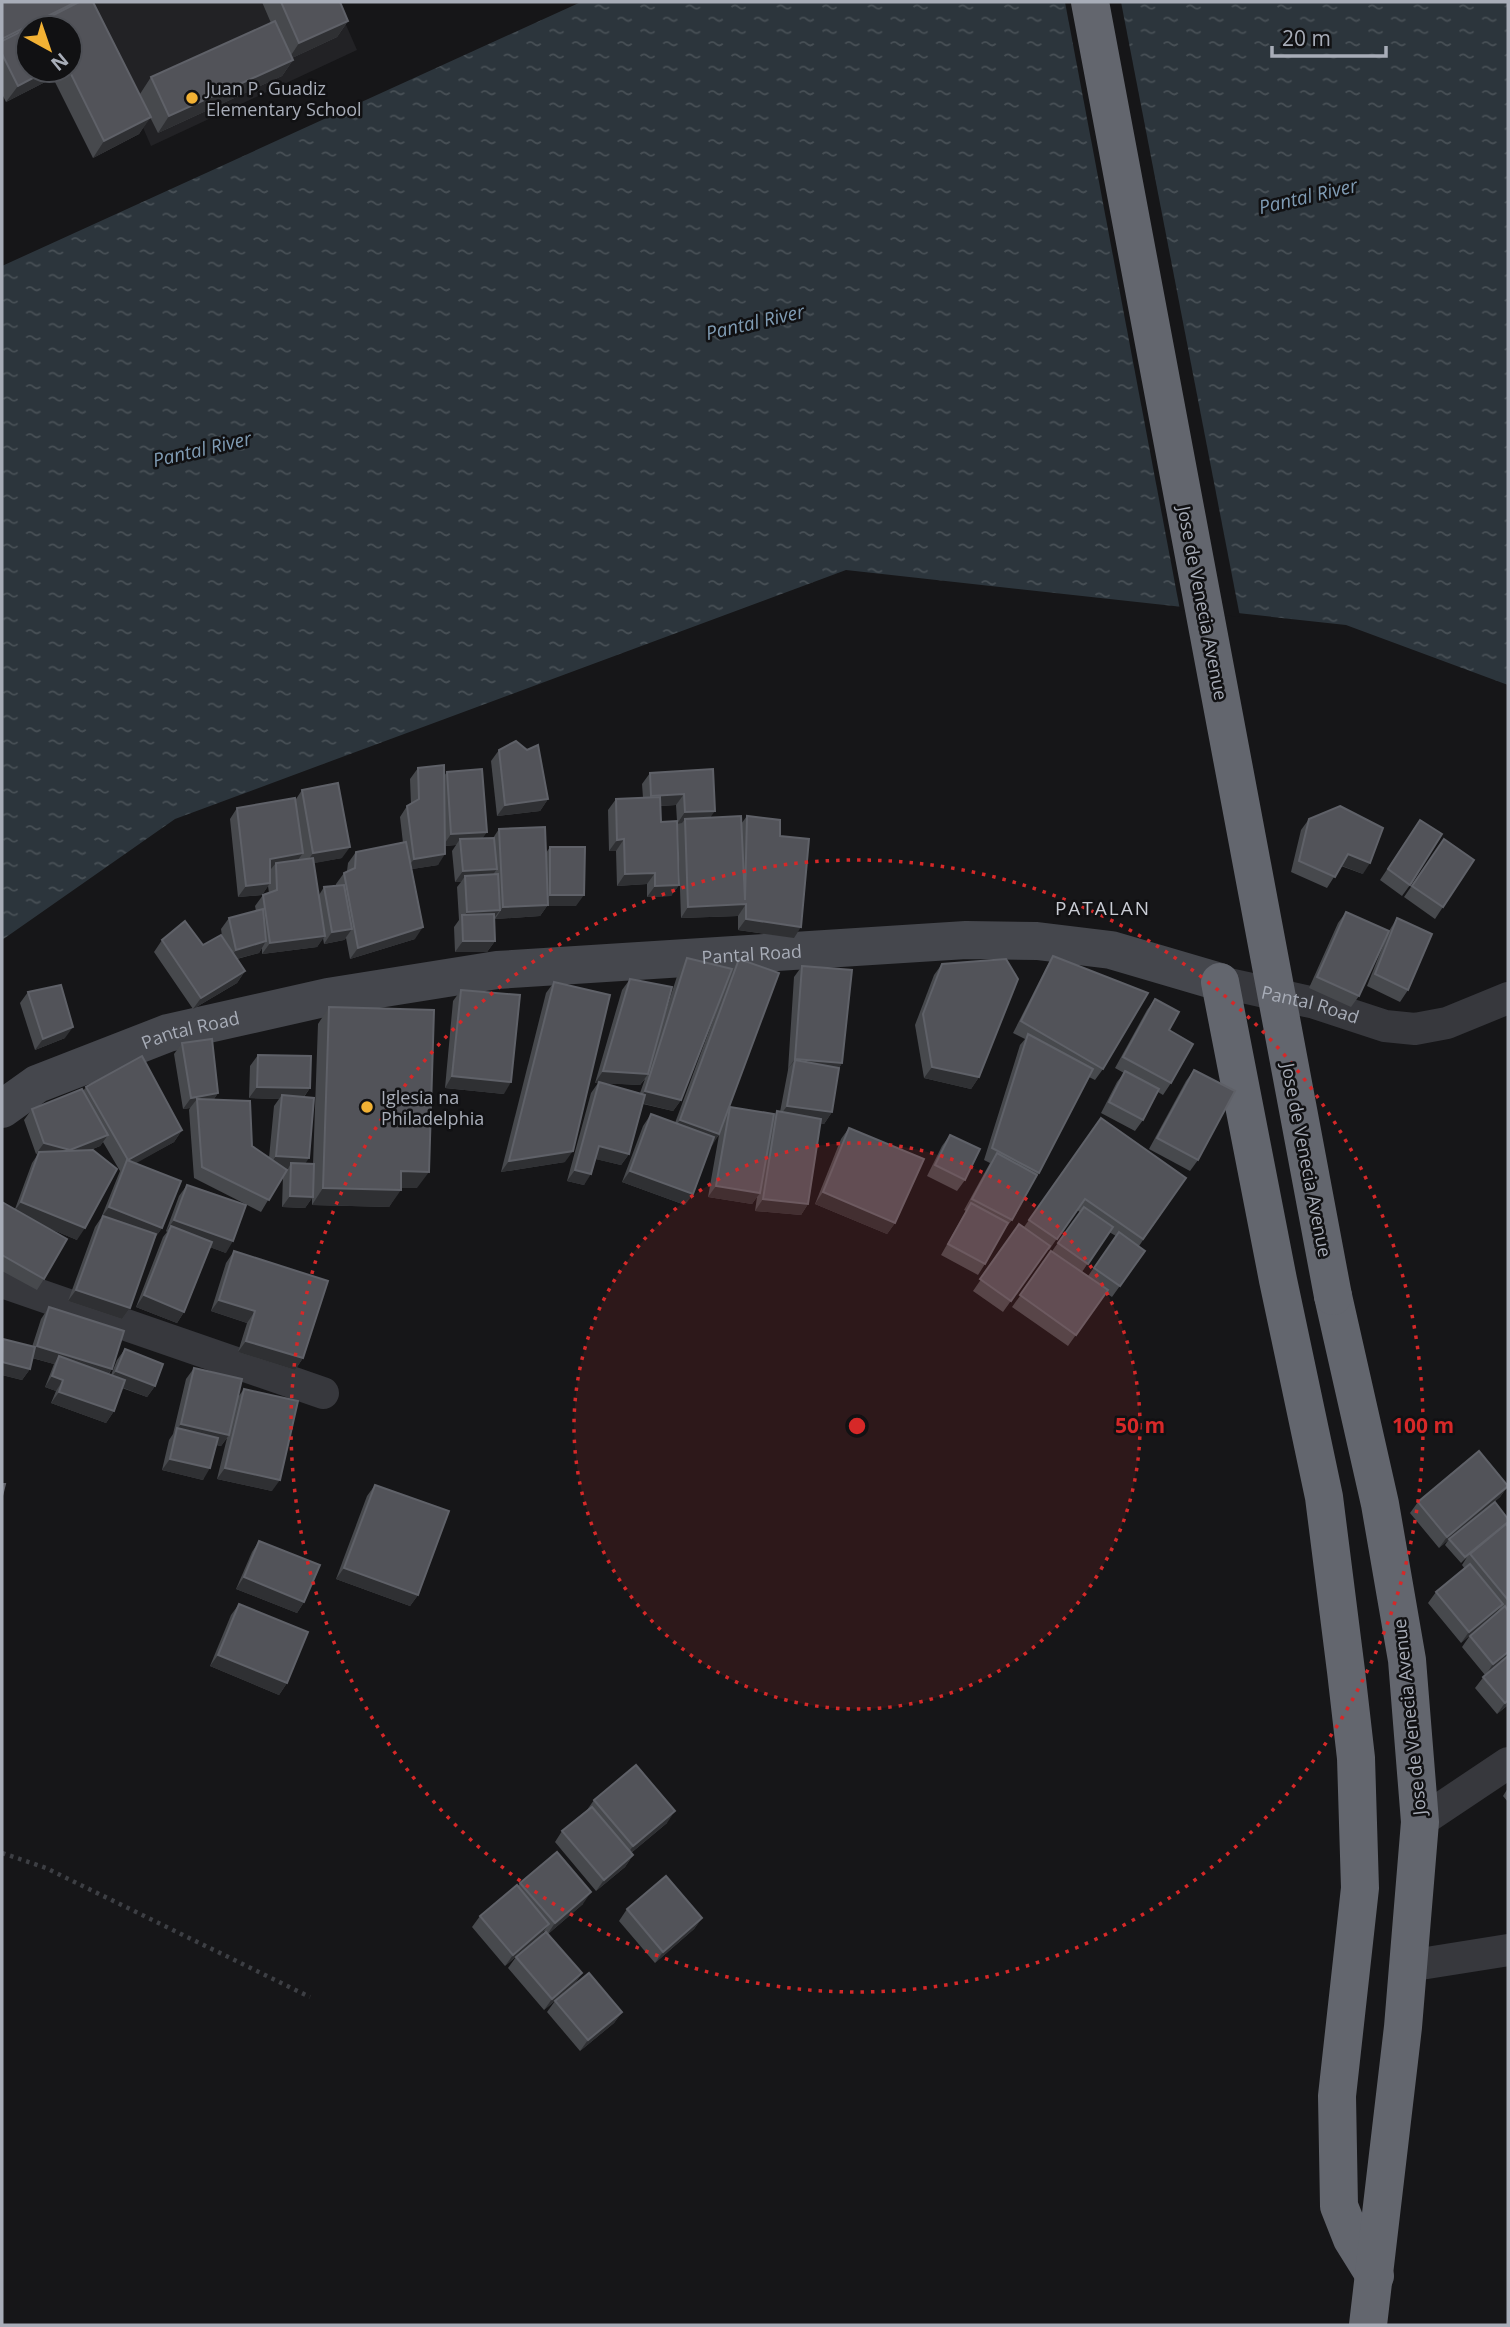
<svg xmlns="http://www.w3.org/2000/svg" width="1510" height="2327" viewBox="0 0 1510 2327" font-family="'Open Sans',sans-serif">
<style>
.built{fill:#222225}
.water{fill:url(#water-ripples)}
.pier{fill:#161618}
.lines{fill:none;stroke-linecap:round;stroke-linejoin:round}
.path{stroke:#3d3f44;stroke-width:4.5;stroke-dasharray:3.5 5;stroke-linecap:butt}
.street{stroke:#37383d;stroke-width:32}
.secondary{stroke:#45474d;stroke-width:38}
.highway{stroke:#63666e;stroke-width:38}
.highway-bridge{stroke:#63666e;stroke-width:38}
.wall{fill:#47494d;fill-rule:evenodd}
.shaded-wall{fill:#2f3033}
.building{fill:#525359;stroke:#5f6168;stroke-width:2}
.ring{fill:none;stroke:#d62828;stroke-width:3.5;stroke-dasharray:3.5 7}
.poi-dot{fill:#f2b134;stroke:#111113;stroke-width:2.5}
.labels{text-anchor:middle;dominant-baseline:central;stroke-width:5;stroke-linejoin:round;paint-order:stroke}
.poi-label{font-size:18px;fill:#a8adb8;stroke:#111113;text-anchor:start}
.street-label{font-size:18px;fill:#a8adb8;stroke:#111113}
.water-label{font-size:19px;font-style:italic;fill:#7f9bb3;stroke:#111113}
.neighbourhood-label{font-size:19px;letter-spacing:2px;fill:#c9ccd4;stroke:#111113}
.centre{fill:#d62828;stroke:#111113;stroke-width:3.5}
.ring-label{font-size:21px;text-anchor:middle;font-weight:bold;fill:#d62828;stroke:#111113;stroke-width:5;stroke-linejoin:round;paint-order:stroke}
</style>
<defs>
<pattern id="water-ripples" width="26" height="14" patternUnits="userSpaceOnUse" patternTransform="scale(1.75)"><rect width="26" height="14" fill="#2c353c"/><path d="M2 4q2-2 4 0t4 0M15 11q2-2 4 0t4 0" fill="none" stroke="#485056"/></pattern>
</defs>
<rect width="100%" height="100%" fill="#161618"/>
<polygon class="built" points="80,2 336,2 357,50 151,146 99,26"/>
<polygon class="water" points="581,2 1508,2 1508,685 1346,625 846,570 175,819 2,940 2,266"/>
<polygon class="pier" points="1065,2 1121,2 1240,617 1180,610"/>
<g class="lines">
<polyline class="path" points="2,1853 46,1868 310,1997"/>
<g class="street">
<path id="s1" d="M1220 982 1315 1003 1385 1026 1415 1029 1447 1023 1508 998"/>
<polyline points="2,1282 323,1393"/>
<polyline points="1420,1822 1508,1763"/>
<polyline points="1408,1966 1508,1950"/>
</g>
<path class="secondary" id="s2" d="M2 1109 37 1084 168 1033 328 997 497 970 966 940 1037 941 1111 950 1220 982"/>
<g class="highway">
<polyline points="1220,982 1278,1280 1324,1497 1346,1671 1356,1758 1360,1888 1337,2096 1339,2206 1352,2239 1375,2276"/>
<polyline points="1333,1296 1380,1504 1407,1660 1420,1822 1403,2027 1368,2325"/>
</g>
<polyline class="highway-bridge" points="1090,2 1333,1296"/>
</g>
<g class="wall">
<path d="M2 2 75 4 148 111 140 94 151 77 271 23 262 2H340L348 21 337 37 292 58 293 60 282 76 158 133 150 117 139 134 93 158 53 78 6 102 2 94ZM70 28V70H28Z"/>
<polygon points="499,750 548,799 540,811 497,816 491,761"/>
<polygon points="418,768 444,776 447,772 487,832 482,838 493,838 499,829 546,853 550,847 576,906 547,906 540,916 495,919 495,941 487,952 455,952 454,927 459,920 457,887 461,882 455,882 452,851 456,845 445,846 438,865 412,869 415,939 350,959 346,938 344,940 324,944 323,938 317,947 262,954 262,948 259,953 237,959 245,971 237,983 193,1009 154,952 162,940 203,945 222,936 221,929 229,918 256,911 255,906 263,895 269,893 268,886 262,895 238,897 230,819 237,808 296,799 302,790 342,858 313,863 319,895 324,887 336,886 336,884 344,873 347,871 348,863 356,852 403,843 400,817 407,806 411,804 410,779"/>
<path d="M713 769 711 817 741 824 747 816 780 836 794 938 738 930V916L681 918 678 830 679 885 671 896 647 897V884L617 886 616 851H609L608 810 616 799 643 798 642 784 650 773ZM676 805 677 821 661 822V806Z"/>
<polygon points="1309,819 1363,874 1341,866 1327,888 1291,872 1301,830"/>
<polygon points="1420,820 1410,885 1402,896 1380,880"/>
<polygon points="1444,839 1474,860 1435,919 1404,897"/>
<polygon points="1346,912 1389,931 1397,918 1408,990 1400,1002 1367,986 1388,933 1359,996 1351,1007 1309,988 1338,923"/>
<polygon points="1053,956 1103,1069 1095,1080 1089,1077 1039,1173 1031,1185 1012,1220 1003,1231 985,1264 978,1275 941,1255 966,1211 964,1210 990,1163 984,1160 1020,1045 1025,1039 1013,1033 1046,968"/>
<path d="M687 958 732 969 739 959 729 1108 773 1117 777 1111 780 1112 788 1070 794 977 802 966 842 1063 839 1068 832 1112 824 1124 820 1123 808 1204 801 1215 755 1211 757 1197 752 1204 708 1197 719 1135 711 1145 685 1205 622 1182 643 1126 651 1114 675 1123 716 1012 681 1100 673 1111 643 1104 629 1154 621 1165 596 1159 584 1185 567 1181 591 1093 598 1083H595L622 990 630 979 662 1023 679 970ZM645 1079 640 1093 603 1083 640 1085Z"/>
<polygon points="942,964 979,1077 971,1089 924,1078 915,1025 934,975"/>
<polygon points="554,982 565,1162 501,1172 546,993"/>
<polygon points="461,990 504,1094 445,1088 453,1001"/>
<polygon points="28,992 65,1038 35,1050 20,1003"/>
<polygon points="1155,999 1169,1030 1171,1083 1163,1095 1158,1092 1143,1120 1135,1131 1101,1113 1117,1082 1124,1073 1115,1068 1147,1010"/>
<polygon points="329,1007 417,1188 401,1188 389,1207 312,1205 312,1198 305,1208 282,1207 283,1175 261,1212 194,1178 189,1110 190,1108 183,1109 174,1054 182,1043 218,1093 214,1099 252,1146 269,1158 274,1106 279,1099 249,1098 250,1066 258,1055 310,1088 304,1097 305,1164 313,1164 318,1024"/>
<polygon points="1194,1070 1198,1160 1190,1171 1149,1149 1186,1081"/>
<polygon points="86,1087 182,1130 174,1142 135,1163 162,1228 154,1239 130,1308 122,1319 68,1301 95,1227 101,1218 120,1171 103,1142 100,1146 88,1151 77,1240 44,1226 44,1279 37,1290 2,1271 2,1202 15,1209 32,1163 38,1154 36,1154 24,1120 32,1109 83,1091"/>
<path d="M1101 1118 1186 1178 1139 1246 1137 1262 1112 1297 1106 1293 1068 1346 1012 1307 1080 1212 1077 1210 1049 1250 1048 1249 1003 1312 973 1291 1019 1224 1024 1227ZM1109 1232 1116 1236 1088 1276 1082 1272Z"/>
<polygon points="849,1128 895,1223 887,1234 815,1204 841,1139"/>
<polygon points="950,1135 965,1180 957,1191 927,1176 942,1146"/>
<polygon points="187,1185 226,1253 210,1247 184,1312 177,1323 136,1307 163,1237 167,1232 166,1231 179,1196"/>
<polygon points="234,1251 303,1358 295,1370 238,1352 247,1323 211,1311 226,1263"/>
<polygon points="49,1307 112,1369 109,1374 111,1375 117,1360 125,1349 155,1386 147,1397 122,1388 114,1411 106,1423 51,1403 56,1391 45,1387 54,1364 32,1358 30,1369 22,1380 2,1375 3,1339 32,1347 41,1319"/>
<polygon points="194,1368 238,1397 244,1389 272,1491 217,1479 227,1438 221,1446 216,1445 203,1480 162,1470 169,1440 173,1434 186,1379"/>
<polygon points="375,1485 418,1595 410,1606 336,1579 367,1496"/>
<polygon points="1508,1486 1500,1497 1461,1530 1508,1519 1508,1522 1507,1525 1508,1527 1508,1705 1497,1714 1475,1688 1485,1675 1462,1647 1471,1634 1461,1643 1428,1603 1436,1592 1465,1569 1462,1565 1467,1557 1461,1563 1445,1545 1449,1539 1439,1548 1410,1513 1418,1502"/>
<polygon points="259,1541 304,1602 297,1613 236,1589 252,1552"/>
<polygon points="239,1604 287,1683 279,1695 210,1666 231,1615"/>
<polygon points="1508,1788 1508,1802 1503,1796"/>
<polygon points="594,1800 667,1823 631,1853 633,1855 625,1867 596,1891 555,1842 562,1831 587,1810"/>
<polygon points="520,1883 583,1904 548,1934 582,1973 574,1985 544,2010 508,1968 516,1957 545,1932 544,1931 541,1935 505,1966 472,1927 480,1916 518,1886"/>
<polygon points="627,1909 702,1918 694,1929 655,1963 619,1921"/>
<polygon points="555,2001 622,2012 614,2023 580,2051 547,2012"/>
</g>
<g class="shaded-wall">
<polygon points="77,2 69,12 2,47 2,39"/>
<polygon points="348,21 337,37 288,60 299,43"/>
<polygon points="293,60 282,76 158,133 169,116"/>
<polygon points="48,70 59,70 53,78 6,102 18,86"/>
<polygon points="151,117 139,134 93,158 104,141"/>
<polygon points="684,794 676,805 643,807 651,796"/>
<polygon points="548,799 540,811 497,816 505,805"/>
<polygon points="715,811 707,822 685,819 682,823 677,824 685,812"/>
<polygon points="487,832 479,843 460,839 456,845 443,846 451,834"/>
<polygon points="624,839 616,851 609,851 617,840"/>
<polygon points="350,847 342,858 305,865 313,853"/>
<polygon points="303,853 295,864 276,863 271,869 263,871 270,859"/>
<polygon points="445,854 438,865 406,870 414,859"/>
<polygon points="1348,854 1370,863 1363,874 1340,865"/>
<polygon points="497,869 489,880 465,876 461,882 455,882 463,871"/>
<polygon points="655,873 647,884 617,886 625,874"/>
<polygon points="270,883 262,895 238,897 246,886"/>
<polygon points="679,885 671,896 647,897 655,886"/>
<polygon points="550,895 584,895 576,906 547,906 540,916 495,919 503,907 543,905"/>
<polygon points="746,904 738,916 681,918 688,907"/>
<polygon points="500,910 492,921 462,919 467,912"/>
<polygon points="746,919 801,927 794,938 738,930"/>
<polygon points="423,927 415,939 350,959 358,948"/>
<polygon points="352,929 344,940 324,944 332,932"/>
<polygon points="325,936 317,947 262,954 270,943"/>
<polygon points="266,941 259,953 228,961 236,950"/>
<polygon points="463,941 495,941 487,952 455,952"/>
<polygon points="245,971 237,983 193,1009 201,998"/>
<polygon points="73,1027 65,1038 35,1050 43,1039"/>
<polygon points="795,1059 842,1063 835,1074 795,1060 787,1070"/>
<polygon points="932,1067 979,1077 971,1089 924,1078"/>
<polygon points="603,1071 648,1074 640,1085 595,1083"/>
<polygon points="452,1076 511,1082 504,1094 445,1088"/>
<polygon points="257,1087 310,1088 302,1099 282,1095 279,1099 249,1098"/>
<polygon points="645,1091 681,1100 673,1111 637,1102"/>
<polygon points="218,1093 210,1105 197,1099 190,1108 183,1109 191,1098"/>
<polygon points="787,1106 832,1112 824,1124 779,1117"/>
<polygon points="680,1120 719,1134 712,1146 672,1131"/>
<polygon points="182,1130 174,1142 124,1170 128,1160"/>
<polygon points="108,1135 100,1146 62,1161 36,1154 44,1143"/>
<polygon points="599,1146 629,1154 621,1165 591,1158"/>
<polygon points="573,1151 565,1162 501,1172 509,1161"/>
<polygon points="276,1156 309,1158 301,1170 291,1163 288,1169 268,1167"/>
<polygon points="575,1170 591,1174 584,1185 567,1181"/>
<polygon points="401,1171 429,1172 417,1188 390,1188"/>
<polygon points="630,1171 693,1194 685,1205 622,1182"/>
<polygon points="716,1186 760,1193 752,1204 708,1197"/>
<polygon points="323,1188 401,1190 389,1207 312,1205"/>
<polygon points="823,1192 895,1223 887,1234 815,1204"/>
<polygon points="290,1196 313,1197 305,1208 282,1207"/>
<polygon points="763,1199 808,1204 801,1215 755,1211"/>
<polygon points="21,1202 85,1228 77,1240 13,1213"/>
<polygon points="109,1207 162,1228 154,1239 101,1218"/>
<polygon points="174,1220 233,1241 226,1253 168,1232 171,1226 166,1231"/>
<polygon points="76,1290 130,1308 122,1319 68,1301"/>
<polygon points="144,1295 184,1312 177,1323 136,1307"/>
<polygon points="219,1300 255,1311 247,1323 211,1311"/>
<polygon points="246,1341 303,1358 295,1370 238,1352"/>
<polygon points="37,1346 112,1369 104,1380 59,1356 54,1364 29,1357"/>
<polygon points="2,1362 30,1369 22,1380 2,1375"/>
<polygon points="116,1371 155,1386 147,1397 108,1382"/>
<polygon points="52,1376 63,1380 56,1391 45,1387"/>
<polygon points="59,1392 114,1411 106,1423 51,1403"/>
<polygon points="181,1424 229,1435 221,1446 175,1435 177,1429"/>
<polygon points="170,1459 210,1468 203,1480 162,1470"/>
<polygon points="225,1468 280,1480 272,1491 217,1479"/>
<polygon points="1508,1486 1500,1497 1439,1548 1447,1537"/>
<polygon points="344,1568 418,1595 410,1606 336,1579"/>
<polygon points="244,1577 304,1602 297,1613 236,1589"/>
<polygon points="1503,1604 1495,1615 1461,1643 1469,1632"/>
<polygon points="1508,1652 1508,1657 1485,1676 1493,1664"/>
<polygon points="218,1655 287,1683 279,1695 210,1666"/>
<polygon points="1508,1700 1508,1705 1497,1714 1505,1703"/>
<polygon points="675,1811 667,1823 625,1858 633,1846"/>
<polygon points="633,1855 625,1867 596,1891 604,1880"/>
<polygon points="591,1892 583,1904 547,1935 555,1923"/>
<polygon points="702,1918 694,1929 655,1963 663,1952"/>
<polygon points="549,1924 541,1935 505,1966 513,1955"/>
<polygon points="582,1973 574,1985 544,2010 552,1999"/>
<polygon points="622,2012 614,2023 580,2051 588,2040"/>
</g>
<g class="building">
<polygon points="2,2 76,2 2,39"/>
<polygon points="79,2 93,2 151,117 104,141 69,70 70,70 70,28 28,28 28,70 48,70 18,86 2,54 2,41"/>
<polygon points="281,2 340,2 348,21 299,43"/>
<polygon points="275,21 293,60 169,116 151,77"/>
<polygon points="516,741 527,750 538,745 548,799 505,805 499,750"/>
<polygon points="444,765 445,854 414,859 407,806 419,799 418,768"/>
<polygon points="482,769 487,832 451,834 447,772"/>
<polygon points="713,769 715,811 685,812 684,794 651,796 650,773"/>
<polygon points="338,783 350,847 313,853 302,790"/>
<polygon points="660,797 661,822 677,821 679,885 655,886 655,873 625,874 624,839 617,840 616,799"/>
<polygon points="295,798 303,853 270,859 270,883 246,886 237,808"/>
<polygon points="1340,806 1383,828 1370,863 1348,854 1335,877 1299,861 1309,819"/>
<polygon points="741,816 745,900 747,816 780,820 780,836 809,839 801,927 746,919 746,904 688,907 685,819"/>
<polygon points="1420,820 1442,834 1410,885 1388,869"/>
<polygon points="545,827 548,905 503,907 499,829"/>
<polygon points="494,838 497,869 463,871 460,839"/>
<polygon points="1444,839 1474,860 1443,907 1412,886"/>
<polygon points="406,842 423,927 358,948 344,873 355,868 356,852"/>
<polygon points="550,847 585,847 584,895 550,895"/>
<polygon points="313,858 325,936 270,943 263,895 277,890 276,863"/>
<polygon points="498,874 500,910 467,912 465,876"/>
<polygon points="344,885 352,929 332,932 324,887"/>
<polygon points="263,909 266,941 236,950 229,918"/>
<polygon points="1346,912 1389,931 1359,996 1317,977"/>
<polygon points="494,914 495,941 463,941 462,915"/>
<polygon points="1397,918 1432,934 1408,990 1375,974"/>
<polygon points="185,921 203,945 221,935 245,971 201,998 162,940"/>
<polygon points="1053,956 1148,993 1103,1069 1021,1021"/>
<polygon points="687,958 732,969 681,1100 645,1091"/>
<polygon points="739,959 779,973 719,1134 680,1120"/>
<polygon points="1006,959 1018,979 979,1077 932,1067 923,1014 942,964"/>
<polygon points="802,966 852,970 842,1063 795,1059"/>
<polygon points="630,979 672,987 648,1074 603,1071"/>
<polygon points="554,982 610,995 573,1151 509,1161"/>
<polygon points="61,985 73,1027 43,1039 28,992"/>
<polygon points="461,990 520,995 511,1082 452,1076"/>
<polygon points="1155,999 1179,1012 1169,1030 1193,1044 1171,1083 1123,1057"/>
<polygon points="329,1007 434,1010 429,1172 401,1171 401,1190 323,1188"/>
<polygon points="1028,1034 1093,1069 1039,1173 992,1148"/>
<polygon points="212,1039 218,1093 191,1098 182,1043"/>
<polygon points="258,1055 311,1056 310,1088 257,1087"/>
<polygon points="142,1056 182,1130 128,1160 86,1087"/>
<polygon points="795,1060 839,1068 832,1112 787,1106"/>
<polygon points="1194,1070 1235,1091 1198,1160 1157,1138"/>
<polygon points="1125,1071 1159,1089 1143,1120 1109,1102"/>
<polygon points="599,1082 645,1095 629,1154 599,1146 591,1174 575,1170"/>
<polygon points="82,1089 108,1135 70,1150 44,1143 32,1109"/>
<polygon points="282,1095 314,1098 309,1158 276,1156"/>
<polygon points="197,1099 250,1101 252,1146 287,1170 269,1200 202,1167"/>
<polygon points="730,1107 774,1114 760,1193 716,1186"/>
<polygon points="777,1111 821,1119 808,1204 763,1199"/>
<polygon points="651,1114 714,1137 693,1194 630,1171"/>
<polygon points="1101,1118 1186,1178 1143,1239 1085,1199 1057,1239 1029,1220"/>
<polygon points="849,1128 924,1159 895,1223 823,1192"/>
<polygon points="950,1135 980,1149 965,1180 935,1165"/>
<polygon points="93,1150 117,1169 85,1228 21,1202 39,1152"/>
<polygon points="997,1153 1037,1175 1012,1220 972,1199"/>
<polygon points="127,1160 181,1181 162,1228 109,1207"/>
<polygon points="291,1163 314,1164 313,1197 290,1196"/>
<polygon points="187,1185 246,1205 233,1241 174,1220"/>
<polygon points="2,1202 67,1239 44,1279 2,1255"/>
<polygon points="971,1203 1008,1223 985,1264 948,1244"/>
<polygon points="1084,1207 1113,1227 1088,1264 1058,1243"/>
<polygon points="103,1216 156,1234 130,1308 76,1290"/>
<polygon points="1019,1224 1050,1246 1011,1301 980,1279"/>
<polygon points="171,1226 212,1242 184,1312 144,1295"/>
<polygon points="1119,1232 1145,1251 1120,1286 1094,1268"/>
<polygon points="234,1251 328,1281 303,1358 246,1341 255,1311 219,1300"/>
<polygon points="1051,1251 1108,1290 1076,1335 1020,1295"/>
<polygon points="49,1307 124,1331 112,1369 37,1346"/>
<polygon points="3,1339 35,1347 30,1369 2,1362"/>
<polygon points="125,1349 163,1364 155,1386 116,1371"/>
<polygon points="59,1356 125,1380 114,1411 59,1392 63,1380 52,1376"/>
<polygon points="194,1368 242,1379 229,1435 181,1424"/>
<polygon points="244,1389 298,1401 280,1480 225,1468"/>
<polygon points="177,1428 218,1438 210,1468 170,1459"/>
<polygon points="1479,1451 1508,1486 1447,1537 1418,1502"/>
<polygon points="2,1484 5,1484 2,1496"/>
<polygon points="375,1485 449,1511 418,1595 344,1568"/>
<polygon points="1495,1502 1508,1519 1508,1522 1465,1557 1449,1539"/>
<polygon points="1506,1524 1508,1527 1508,1600 1470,1554"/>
<polygon points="259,1541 320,1565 304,1602 244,1577"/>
<polygon points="1470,1564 1503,1604 1469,1632 1436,1592"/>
<polygon points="239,1604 308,1632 287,1683 218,1655"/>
<polygon points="1505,1606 1508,1611 1508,1652 1493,1664 1470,1636"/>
<polygon points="1508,1656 1508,1700 1505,1703 1483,1677"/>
<polygon points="636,1765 675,1811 633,1846 594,1800"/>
<polygon points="592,1807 633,1855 604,1880 562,1831"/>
<polygon points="557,1852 591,1892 555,1923 520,1883"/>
<polygon points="666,1876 702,1918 663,1952 627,1909"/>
<polygon points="517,1885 549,1924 513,1955 480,1916"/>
<polygon points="546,1932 582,1973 552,1999 516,1957"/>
<polygon points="589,1973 622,2012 588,2040 555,2001"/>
</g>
<circle cx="857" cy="1426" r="283" fill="#d62828" fill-opacity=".12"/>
<g class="ring">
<circle cx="857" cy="1426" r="283"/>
<circle cx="857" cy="1426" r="566"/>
</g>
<g class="poi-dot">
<circle cx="192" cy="98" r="7"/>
<circle cx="367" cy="1107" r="7"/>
</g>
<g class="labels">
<g class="poi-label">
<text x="206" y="88">Juan P. Guadiz<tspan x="206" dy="21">Elementary School</tspan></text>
<text x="381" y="1097">Iglesia na<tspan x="381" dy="21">Philadelphia</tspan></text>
</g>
<g class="street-label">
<text transform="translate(1203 603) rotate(79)">Jose de Venecia Avenue</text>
<text stroke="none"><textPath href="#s2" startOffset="774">Pantal Road</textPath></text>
<text stroke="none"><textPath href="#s1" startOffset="93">Pantal Road</textPath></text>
<text stroke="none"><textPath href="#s2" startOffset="206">Pantal Road</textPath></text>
<text transform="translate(1307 1160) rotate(79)">Jose de Venecia Avenue</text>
<text transform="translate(1409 1717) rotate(-96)">Jose de Venecia Avenue</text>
</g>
<g class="water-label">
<text transform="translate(1308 196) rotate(-13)">Pantal River</text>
<text transform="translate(755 322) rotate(-13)">Pantal River</text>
<text transform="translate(202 449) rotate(-13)">Pantal River</text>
</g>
<g class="neighbourhood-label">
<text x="1103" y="908">PATALAN</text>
</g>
</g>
<circle cx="857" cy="1426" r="10" class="centre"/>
<g class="ring-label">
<text x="1140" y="1433">50 m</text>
<text x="1423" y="1433">100 m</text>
</g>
<rect width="1510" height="2327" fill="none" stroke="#a8adb8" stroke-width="7"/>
<g transform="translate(49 49) rotate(140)"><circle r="33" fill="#111113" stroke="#4d4f55" stroke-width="2"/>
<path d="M0-5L12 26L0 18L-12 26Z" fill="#f2b134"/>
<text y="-10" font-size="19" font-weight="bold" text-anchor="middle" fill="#a8adb8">N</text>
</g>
<path d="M1272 46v10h114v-10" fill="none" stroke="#a8adb8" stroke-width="3.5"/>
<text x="1282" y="46" font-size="21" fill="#a8adb8" stroke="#111113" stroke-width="5" paint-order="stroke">20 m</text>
</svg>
